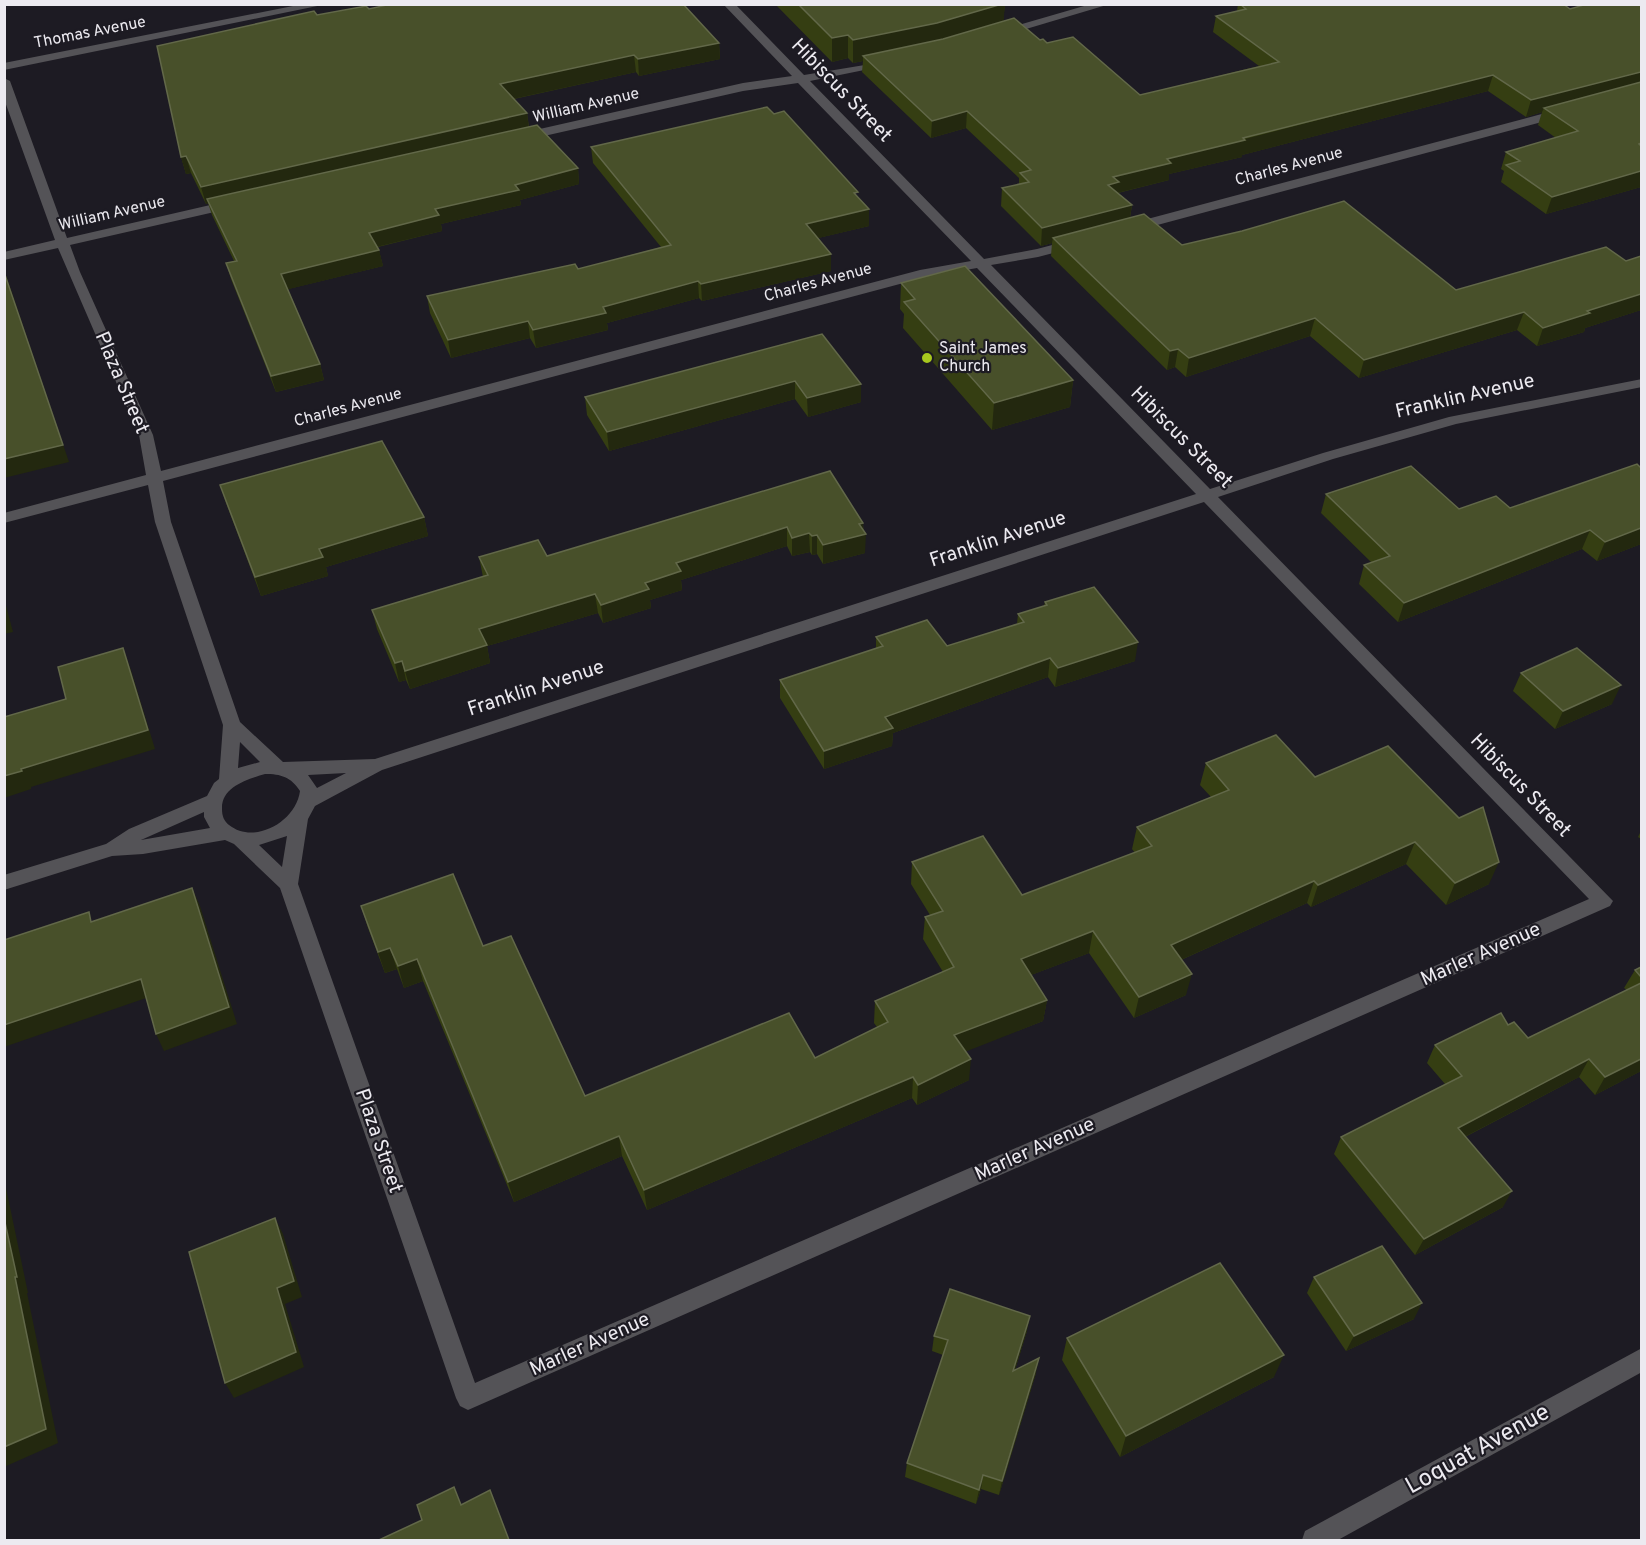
<svg xmlns="http://www.w3.org/2000/svg" width="1646" height="1545" viewBox="0 0 1646 1545" font-family="Overpass,sans-serif">
<style>
.lines{fill:none;stroke-linecap:round;stroke-linejoin:round}
.street{fill:#545357;fill-rule:evenodd}
.wall{fill:#353e12}
.shaded-wall{fill:#23280f}
.building{fill:#48502a;stroke:#626849;stroke-width:1.5}
.poi-dot{fill:#a7c81e;stroke:#1d1b23;stroke-width:2}
.labels{text-anchor:middle;dominant-baseline:central;stroke-width:4.5;stroke-linejoin:round;paint-order:stroke}
.far-street-label{font-size:16px;fill:#eceaf0;stroke:#1d1b23}
.far-poi-label{font-size:16px;fill:#eceaf0;stroke:#1d1b23;text-anchor:start}
.street-label{font-size:20px;fill:#eceaf0;stroke:#1d1b23}
.near-street-label{font-size:24px;fill:#eceaf0;stroke:#1d1b23}
</style>
<rect width="100%" height="100%" fill="#1d1b23"/>
<g class="lines">
<g class="street">
<polygon points="303,4 327,4 4,70 4,63"/>
<path d="M723 4H735L804 75 889 61V65L810 81 984 259 1037 249 1075 239 1080 240 1082 243 1080 246 1038 257 991 265 1210 489 1323 453 1449 417 1642 379V387L1456 424 1333 459 1218 497 1613 901 1610 906 468 1410 460 1406 456 1398 280 888 234 844 225 840 143 854 112 856 4 890V875L106 844 129 829 207 796 214 783 219 779 223 725 155 522 148 485 4 523V513L146 475 139 435 58 248 4 260V252L55 240 4 99V78L10 81 67 238 232 200 238 204 232 208 70 245 80 272 153 435 161 471 920 270 971 261 798 83 743 91 522 141 516 137 522 133 743 83 792 76ZM977 268 1196 494 375 759 283 762 240 722 171 522 163 481 926 277ZM1204 502 1589 899 475 1383 298 884 308 819 315 806 382 770ZM240 742 260 762 238 768ZM346 773 317 788 308 775ZM265 774C281 774 291 777 300 791 296 822 254 845 229 825 224 821 222 816 222 809 221 787 248 779 265 774ZM204 812V817L210 828 141 840ZM287 836 282 867 259 845Z"/>
<polygon points="1091,4 1110,4 1006,35 1002,36 996,33 998,31"/>
<polygon points="1564,108 1570,112 1568,115 1135,231 1130,232 1123,228 1125,225"/>
<polygon points="1642,1348 1642,1372 1338,1540 1302,1540 1305,1531"/>
</g>
</g>
<g class="wall">
<polygon points="775,4 1005,4 1003,21 1047,43 1140,95 1259,66 1213,32 1216,16 1237,11 1238,4 1563,4 1570,9 1641,4 1641,187 1546,214 1501,182 1504,171 1501,169 1506,152 1556,138 1538,125 1542,112 1526,117 1488,91 1242,155 1242,157 1169,174 1169,180 1118,193 1132,205 1130,218 1182,245 1456,290 1626,261 1641,256 1641,310 1585,328 1584,332 1537,346 1517,330 1359,378 1310,336 1186,377 1175,367 1167,370 1051,256 1052,243 1041,246 1001,206 1002,188 1019,184 1019,178 966,128 931,138 862,72 863,61 853,63 848,58 832,62"/>
<polygon points="369,9 719,43 720,59 639,76 636,72 514,99 527,113 529,127 578,168 579,184 520,200 521,205 441,224 442,231 378,247 383,266 288,289 320,364 324,380 276,392 231,279 226,263 234,261 212,215 208,203 206,204 191,173 186,174 181,157 317,15"/>
<polygon points="591,147 858,198 869,209 869,226 818,238 831,254 831,271 702,301 699,298 607,323 608,330 536,348 530,338 451,358 430,313 427,296 578,269 661,247 593,163"/>
<polygon points="901,283 1073,380 1070,407 992,430 903,328 904,314 900,309"/>
<polygon points="822,334 861,402 808,417 795,399 609,451 587,415 585,397"/>
<polygon points="1641,468 1641,544 1597,561 1582,549 1398,622 1359,584 1364,565 1372,563 1321,513 1326,494 1459,509 1510,508"/>
<polygon points="830,471 863,523 865,553 823,564 817,554 812,555 810,552 792,556 787,546 681,580 682,590 650,600 651,608 603,623 598,613 487,646 490,663 410,689 406,680 399,682 377,629 372,610 483,577 479,557 547,556"/>
<polygon points="220,485 424,517 428,536 326,567 328,576 261,596 226,503"/>
<polygon points="1045,602 1135,661 1055,687 1048,677 893,733 892,746 824,769 780,698 780,680 876,649 876,637 947,646 1017,624 1018,614 1044,606"/>
<polygon points="1521,673 1612,704 1555,729 1513,691"/>
<polygon points="1206,763 1315,777 1489,884 1446,905 1406,864 1311,907 1307,903 1181,960 1186,995 1134,1018 1089,953 1031,975 1047,1000 1043,1021 965,1051 969,1080 917,1105 912,1098 647,1210 622,1156 514,1202 423,981 404,988 397,969 385,973 368,928 361,906 483,946 585,1096 815,1058 877,1027 874,1023 875,1001 943,972 923,939 925,917 930,915 911,884 912,862 1022,895 1135,853 1132,849 1137,827 1211,797 1200,785"/>
<polygon points="1641,831 1641,839 1638,837"/>
<polygon points="1641,967 1641,1071 1595,1095 1579,1077 1465,1137 1503,1207 1415,1255 1334,1154 1341,1137 1445,1084 1427,1063 1435,1045 1508,1025 1528,1038 1627,990 1624,988 1635,970"/>
<polygon points="1314,1277 1414,1319 1346,1351 1307,1293"/>
<polygon points="1027,1331 1015,1370 1036,1373 999,1495 981,1489 976,1504 905,1477 907,1463 943,1355 932,1351 934,1336"/>
<polygon points="1067,1338 1274,1377 1120,1457 1062,1360"/>
</g>
<g class="shaded-wall">
<polygon points="1002,4 1005,4 1003,27 863,56 863,61 853,63 853,40"/>
<polygon points="848,35 848,58 832,62 832,38"/>
<polygon points="719,43 720,59 639,76 638,59"/>
<polygon points="634,55 636,72 503,101 500,84"/>
<polygon points="1641,72 1641,87 1544,108 1542,112 1526,117 1531,100"/>
<polygon points="1493,75 1488,91 1242,155 1242,157 1169,174 1169,180 1117,193 1108,185 1113,177 1167,159"/>
<polygon points="967,111 966,128 931,138 932,121"/>
<polygon points="527,113 529,130 207,199 208,203 206,204 201,187"/>
<polygon points="186,156 191,173 186,174 181,157"/>
<polygon points="578,168 579,184 520,200 521,205 441,224 442,231 372,248 369,233 435,209 515,185"/>
<polygon points="1641,171 1641,187 1546,214 1552,197"/>
<polygon points="1132,205 1129,222 1053,238 1052,243 1041,246 1042,228"/>
<polygon points="869,209 869,226 806,241 806,224"/>
<polygon points="379,250 383,266 285,290 281,274"/>
<polygon points="831,254 831,271 702,301 701,284"/>
<polygon points="4,269 69,462 4,478"/>
<polygon points="698,281 699,298 607,323 608,330 536,348 533,330 603,307"/>
<polygon points="1641,294 1641,310 1585,328 1584,332 1537,346 1543,328 1587,311"/>
<polygon points="1524,312 1517,330 1359,378 1364,360"/>
<polygon points="1315,318 1310,336 1186,377 1189,358"/>
<polygon points="528,321 530,338 451,358 448,340"/>
<polygon points="1178,349 1175,367 1167,370 1170,351"/>
<polygon points="320,364 324,380 276,392 271,376"/>
<polygon points="1073,380 1070,407 992,430 994,403"/>
<polygon points="795,381 795,399 609,451 607,432"/>
<polygon points="861,384 861,402 808,417 807,398"/>
<polygon points="424,517 428,536 326,567 328,576 261,596 255,577 319,549"/>
<polygon points="863,523 863,535 866,534 865,553 823,564 823,545 859,524"/>
<polygon points="787,527 787,546 681,580 682,590 650,600 651,608 603,623 601,605 676,563"/>
<polygon points="1641,528 1641,544 1597,561 1605,542"/>
<polygon points="1590,530 1582,549 1398,622 1404,603"/>
<polygon points="809,533 810,552 792,556 792,538"/>
<polygon points="817,535 817,554 812,555 812,536"/>
<polygon points="595,594 598,613 487,646 490,663 410,689 405,671 479,629"/>
<polygon points="4,598 13,632 4,634"/>
<polygon points="1138,642 1135,661 1055,687 1058,668"/>
<polygon points="123,648 130,667 155,749 31,787 31,789 4,798 4,776 21,769"/>
<polygon points="1050,658 1048,677 893,733 892,746 824,769 824,751 885,717"/>
<polygon points="402,661 406,680 399,682 395,663"/>
<polygon points="1621,685 1612,704 1555,729 1563,711"/>
<polygon points="1415,842 1406,864 1311,907 1318,885"/>
<polygon points="1499,862 1489,884 1446,905 1455,883"/>
<polygon points="1314,881 1307,903 1165,967 1171,945"/>
<polygon points="192,888 200,906 237,1024 164,1051 156,1034"/>
<polygon points="1093,931 1089,953 1018,980 1021,959"/>
<polygon points="390,948 397,969 385,973 378,952"/>
<polygon points="417,959 423,981 404,988 398,966"/>
<polygon points="1192,974 1186,995 1134,1018 1139,997"/>
<polygon points="141,979 149,997 4,1047 4,1025"/>
<polygon points="1047,1000 1043,1021 952,1057 954,1035"/>
<polygon points="971,1059 969,1080 917,1105 918,1085"/>
<polygon points="1589,1059 1579,1077 1449,1145 1458,1128"/>
<polygon points="1641,1059 1641,1071 1595,1095 1605,1077"/>
<polygon points="913,1077 912,1098 647,1210 644,1190"/>
<polygon points="619,1136 622,1156 514,1202 508,1182"/>
<polygon points="4,1185 6,1188 28,1293 27,1293 58,1443 4,1467 4,1447 15,1277 4,1218"/>
<polygon points="1512,1191 1503,1207 1415,1255 1424,1239"/>
<polygon points="275,1218 283,1234 302,1297 285,1304 304,1367 234,1398 225,1383 277,1288"/>
<polygon points="1422,1303 1414,1319 1346,1351 1354,1336"/>
<polygon points="1030,1316 1027,1331 1010,1386 1013,1371"/>
<polygon points="1284,1355 1274,1377 1120,1457 1126,1436"/>
<polygon points="1039,1358 1036,1373 999,1495 1002,1481"/>
<polygon points="983,1475 981,1489 976,1504 979,1490"/>
</g>
<g class="building">
<polygon points="391,4 683,4 719,43 638,59 634,55 500,84 527,113 201,187 186,156 181,157 157,46 314,11 317,15 366,6 369,9"/>
<polygon points="798,4 1002,4 937,23 853,40 848,35 832,38"/>
<polygon points="1240,4 1563,4 1570,9 1587,4 1641,4 1641,72 1531,100 1493,75 1243,138 1245,140 1167,159 1171,163 1113,177 1119,182 1108,185 1132,205 1042,228 1002,188 1029,182 1020,173 1031,170 967,111 932,121 863,56 943,39 1014,18 1040,40 1043,39 1047,43 1073,37 1140,95 1279,62 1216,16 1246,9"/>
<polygon points="1641,82 1641,143 1639,144 1641,146 1641,171 1552,197 1506,165 1520,161 1506,152 1578,131 1544,108"/>
<polygon points="767,107 774,114 784,111 858,192 854,193 869,209 806,224 831,254 701,284 698,281 603,307 606,313 533,330 528,321 448,340 427,296 575,264 578,269 671,245 591,147"/>
<polygon points="537,125 578,168 515,185 519,190 435,209 439,215 369,233 379,250 281,274 320,364 271,376 226,263 237,261 207,199"/>
<polygon points="1344,201 1456,290 1606,247 1626,261 1641,256 1641,294 1587,311 1590,313 1543,328 1524,312 1364,360 1315,318 1189,358 1178,349 1170,351 1053,238 1144,214 1182,245 1242,231"/>
<polygon points="965,266 1073,380 994,403 904,302 915,299 901,283"/>
<polygon points="4,272 63,445 4,459"/>
<polygon points="822,334 861,384 807,398 795,381 607,432 585,397"/>
<polygon points="382,441 424,517 319,549 323,557 255,577 220,485"/>
<polygon points="1637,464 1641,468 1641,528 1605,542 1590,530 1404,603 1364,565 1390,556 1326,494 1411,466 1459,509 1496,496 1510,508"/>
<polygon points="830,471 863,523 859,524 866,534 823,545 817,535 812,536 809,533 792,538 787,527 676,563 681,571 645,583 649,589 601,605 595,594 479,629 487,645 405,671 402,661 395,663 372,610 488,575 479,557 538,540 547,556"/>
<polygon points="1094,587 1138,642 1058,668 1050,658 885,717 893,728 824,751 780,680 883,646 876,637 927,620 947,646 1024,622 1018,614 1047,605 1045,602"/>
<polygon points="123,648 148,730 21,769 22,771 4,776 4,717 66,699 58,667"/>
<polygon points="1577,648 1621,685 1563,711 1521,673"/>
<polygon points="1276,735 1315,777 1388,746 1459,818 1483,807 1499,862 1455,883 1415,842 1318,885 1314,881 1171,945 1192,974 1139,997 1093,931 1021,959 1047,1000 954,1035 971,1059 918,1085 913,1077 644,1190 619,1136 508,1182 417,959 398,966 390,948 378,952 361,906 453,874 483,946 511,936 585,1096 789,1013 815,1058 888,1022 875,1001 954,967 925,917 943,911 912,862 983,836 1022,895 1152,846 1137,827 1229,790 1206,763"/>
<polygon points="192,888 229,1007 156,1034 141,979 4,1025 4,940 89,912 91,922"/>
<polygon points="1641,967 1641,977 1635,970"/>
<polygon points="1641,983 1641,1059 1605,1077 1589,1059 1458,1128 1512,1191 1424,1239 1341,1137 1462,1076 1435,1045 1501,1013 1508,1025 1514,1022 1528,1038"/>
<polygon points="4,1218 17,1277 15,1277 46,1429 4,1447"/>
<polygon points="275,1218 294,1281 277,1288 296,1352 225,1383 189,1252"/>
<polygon points="1382,1246 1422,1303 1354,1336 1314,1277"/>
<polygon points="1220,1263 1284,1355 1126,1436 1067,1338"/>
<polygon points="950,1289 1030,1316 1013,1371 1039,1358 1002,1481 983,1475 979,1490 907,1463 948,1340 934,1336"/>
<polygon points="454,1487 461,1505 490,1490 509,1540 379,1540 422,1520 417,1505"/>
</g>
<circle class="poi-dot" cx="927" cy="358" r="6"/>
<g class="labels">
<g class="far-street-label">
<text transform="translate(90 33) rotate(-11)">Thomas Avenue</text>
<text transform="translate(586 106) rotate(-13)">William Avenue</text>
<text transform="translate(1289 167) rotate(-15)">Charles Avenue</text>
<text transform="translate(112 214) rotate(-13)">William Avenue</text>
<text transform="translate(818 283) rotate(-15)">Charles Avenue</text>
<text transform="translate(348 408) rotate(-15)">Charles Avenue</text>
</g>
<g class="far-poi-label">
<text x="939" y="349">Saint James<tspan x="939" dy="18">Church</tspan></text>
</g>
<g class="street-label">
<text transform="translate(841 91) rotate(46)">Hibiscus Street</text>
<text transform="translate(121 383) rotate(67)">Plaza Street</text>
<text transform="translate(1465 397) rotate(-13)">Franklin Avenue</text>
<text transform="translate(1181 438) rotate(45)">Hibiscus Street</text>
<text transform="translate(998 540) rotate(-18)">Franklin Avenue</text>
<text transform="translate(536 689) rotate(-18)">Franklin Avenue</text>
<text transform="translate(1520 786) rotate(46)">Hibiscus Street</text>
<text transform="translate(1481 955) rotate(-24)">Marler Avenue</text>
<text transform="translate(378 1141) rotate(71)">Plaza Street</text>
<text transform="translate(1035 1150) rotate(-24)">Marler Avenue</text>
<text transform="translate(590 1345) rotate(-24)">Marler Avenue</text>
</g>
<g class="near-street-label">
<text transform="translate(1478 1450) rotate(-29)">Loquat Avenue</text>
</g>
</g>
<rect width="1646" height="1545" fill="none" stroke="#eceaf0" stroke-width="12"/>
</svg>
